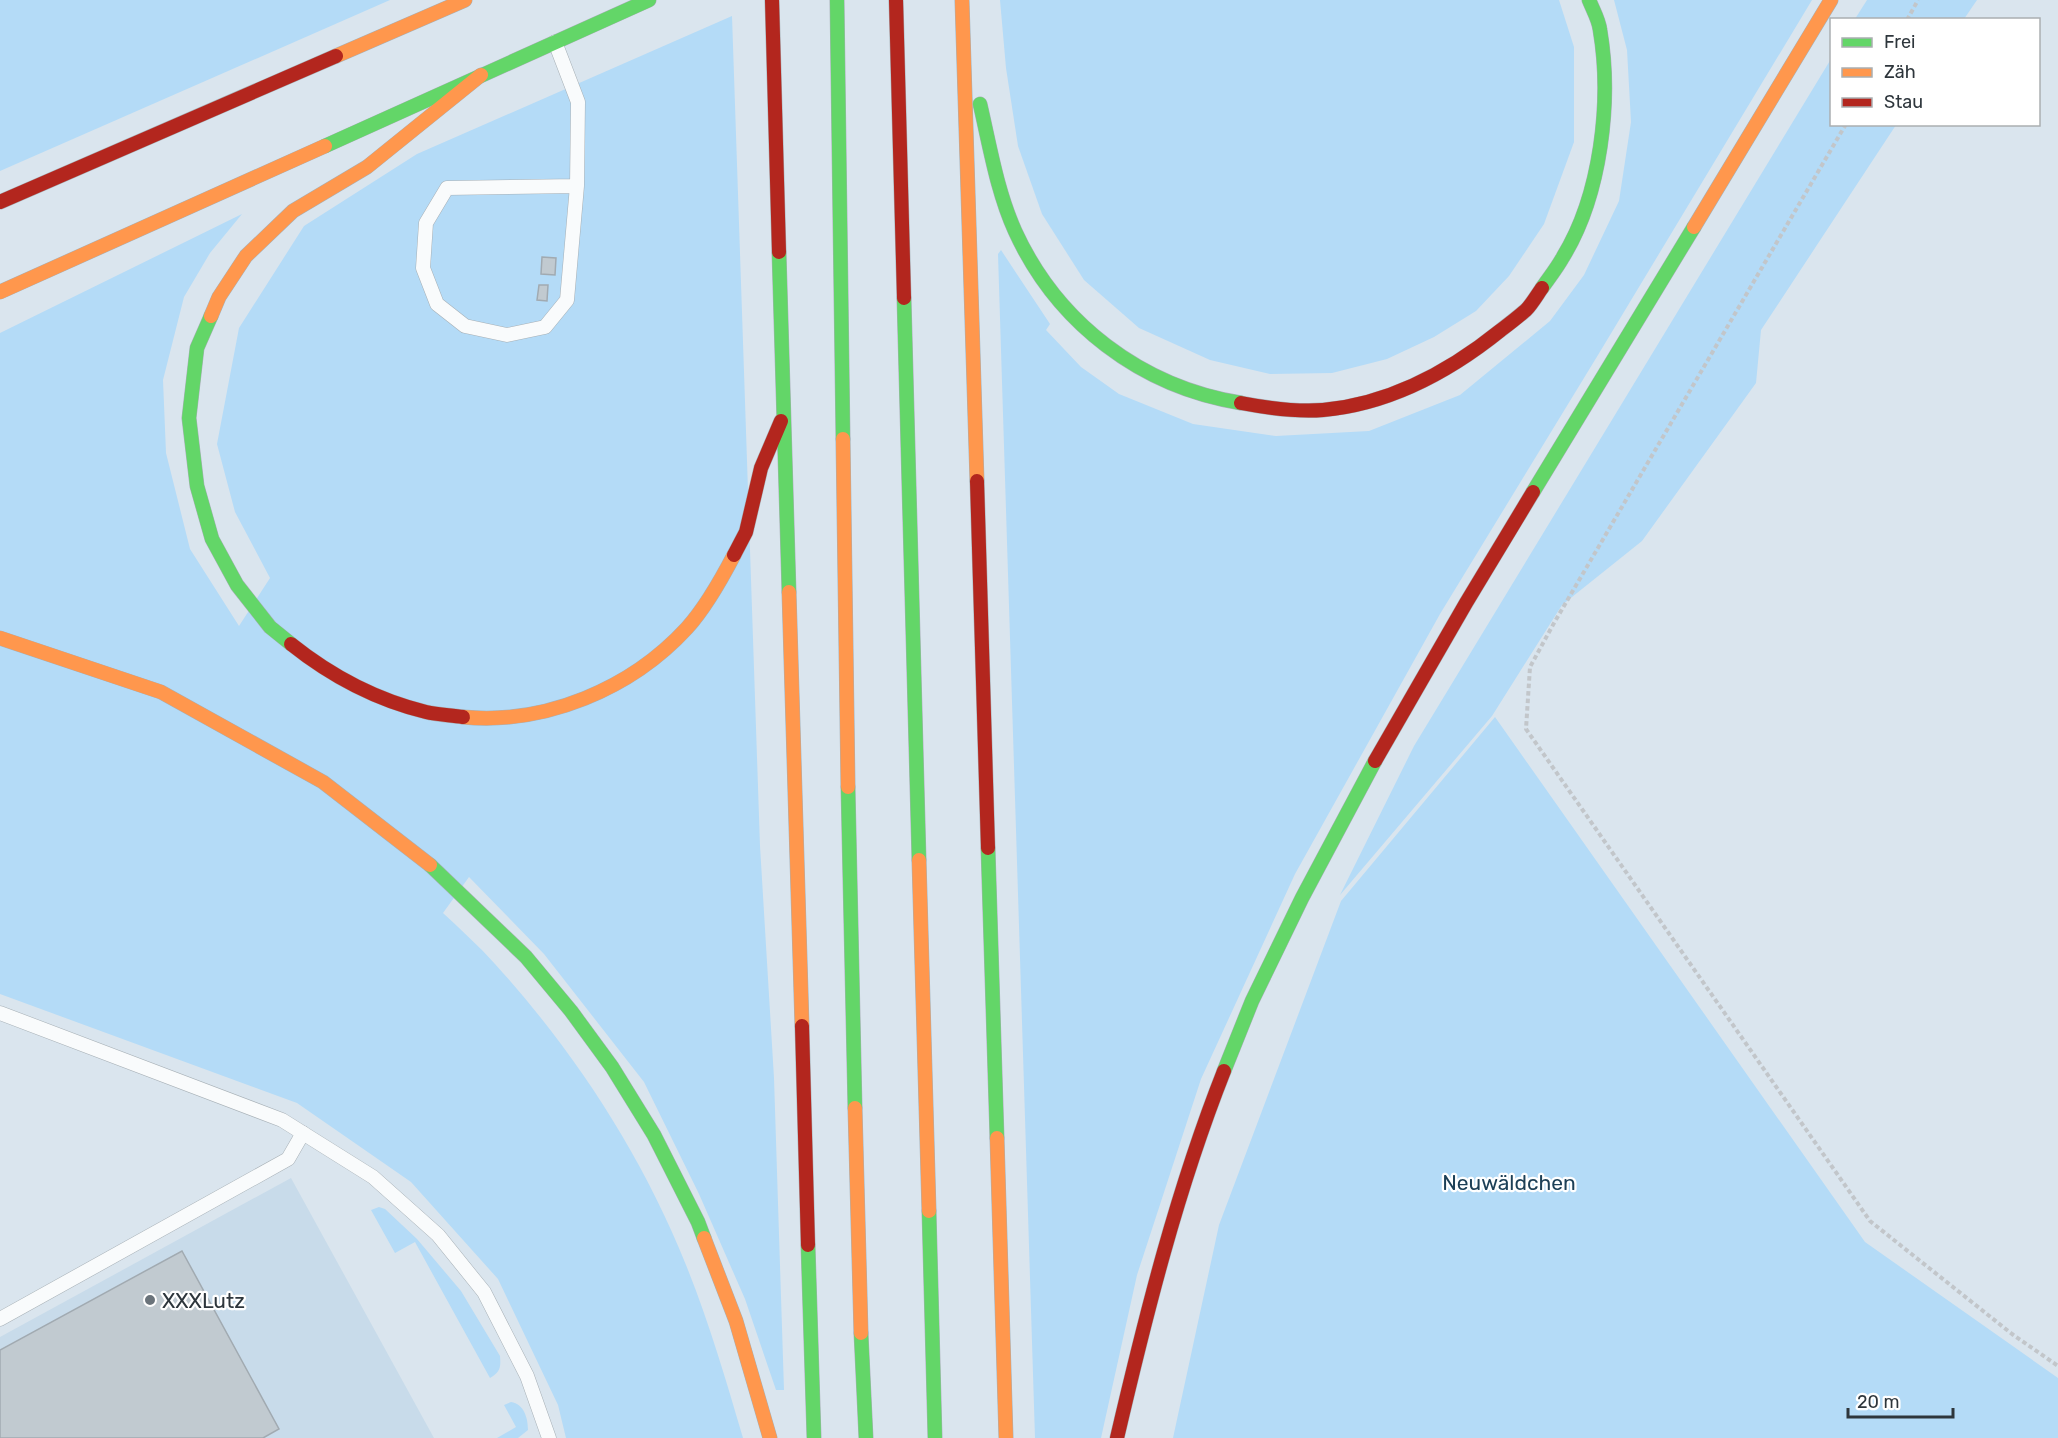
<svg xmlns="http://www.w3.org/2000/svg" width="2058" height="1438" viewBox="0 0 2058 1438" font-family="Rubik,sans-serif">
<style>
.built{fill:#c8dbea}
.green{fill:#b4dbf7}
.building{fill:#c1cad0;stroke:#a1aab1;stroke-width:1.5}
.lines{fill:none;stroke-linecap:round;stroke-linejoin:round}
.lane-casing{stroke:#a7b0b6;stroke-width:15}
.fast-casing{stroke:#a7b0b6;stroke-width:15}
.slow-casing{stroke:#a7b0b6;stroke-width:15}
.jam-casing{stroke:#a7b0b6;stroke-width:15}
.path{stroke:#c2c6ca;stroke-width:4;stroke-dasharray:4.5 3;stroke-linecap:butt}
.lane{stroke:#f9fbfc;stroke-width:14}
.fast{stroke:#63d668;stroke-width:14}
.slow{stroke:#ff974d;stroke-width:14}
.jam{stroke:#b3261e;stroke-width:14}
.poi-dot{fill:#6a737a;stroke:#fff;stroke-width:2}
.labels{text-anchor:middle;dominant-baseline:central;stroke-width:4.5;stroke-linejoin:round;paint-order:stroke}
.park-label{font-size:21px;fill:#1d4057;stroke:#fff}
.poi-label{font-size:21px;fill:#2e363c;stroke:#fff;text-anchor:start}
</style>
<rect width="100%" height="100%" fill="#dae5ee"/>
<polygon class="built" points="291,1178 434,1438 0,1438 0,1337"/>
<g class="green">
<polygon points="0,0 390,0 0,171"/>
<polygon points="1000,0 1559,0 1574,47 1574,142 1544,224 1509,276 1476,311 1434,337 1387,359 1332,373 1270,374 1210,360 1139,328 1084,280 1042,214 1018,146 1006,68"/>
<polygon points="1614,0 1812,0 1598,355 1440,614 1295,874 1201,1079 1137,1275 1101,1438 1035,1438 998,254 1001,250 1050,324 1046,330 1081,367 1119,394 1193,424 1276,436 1369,431 1460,395 1550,321 1584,275 1619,201 1631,122 1627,50"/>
<polygon points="1867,0 1977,0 1964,19 1855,19"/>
<path d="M732 16 760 846 774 1078 784 1390H776L745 1299 699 1194 644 1082 544 954 469 877 443 913C461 930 479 946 495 964 575 1052 642 1155 686 1265 709 1322 726 1380 743 1438H566L558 1405 498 1279 411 1182 297 1103 0 994V333L242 214 210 253 184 297 163 380 166 453 190 549 239 626 270 578 235 512 217 444 239 328 304 226 417 154Z"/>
<polygon points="1831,59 1832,124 1896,125 1761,330 1756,383 1642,541 1562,605 1492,716 1340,895 1414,746"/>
<polygon points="1495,717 1865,1242 2058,1378 2058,1438 1173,1438 1219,1225 1341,901"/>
<path d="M379 1207 385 1209 417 1239 461 1291 500 1356C501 1368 500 1372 490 1378L415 1242 395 1253 371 1210Z"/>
<path d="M511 1402C524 1404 528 1418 528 1430L518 1438H497L516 1427 504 1405Z"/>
</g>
<g class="building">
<polygon points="542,257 556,258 555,275 541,274"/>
<polygon points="539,285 548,285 547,301 537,300"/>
<polygon points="182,1251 279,1429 263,1438 0,1438 0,1350"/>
</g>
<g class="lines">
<defs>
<g id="lane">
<polyline points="555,42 578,102 577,186 567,300 545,327 507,335 465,326 437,304 423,268 426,223 447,188 577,186"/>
<polyline points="0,1013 282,1120 373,1177 438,1235 484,1292 527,1376 549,1438"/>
<polyline points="0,1319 288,1159 303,1133"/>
</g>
<g id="fast">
<polyline points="837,0 843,439"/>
<path d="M980 104C990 147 997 191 1015 231 1057 323 1141 387 1241 403"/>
<polyline points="325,146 649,0"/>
<polyline points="779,252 789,592"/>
<path d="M1542 288C1549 278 1557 268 1563 257 1601 195 1612 101 1600 30 1599 20 1593 10 1589 0"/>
<polyline points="904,298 919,860"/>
<polyline points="211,316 197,348 189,418 197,486 212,539 237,585 270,627 291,644"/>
<polyline points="1533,492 1694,227"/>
<polyline points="848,787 855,1108"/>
<polyline points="988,848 997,1138"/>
<polyline points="430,865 526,957 571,1011 612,1067 654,1135 698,1222 704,1238"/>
<polyline points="1224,1071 1252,1001 1302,898 1375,761"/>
<polyline points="929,1211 935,1438"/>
<polyline points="808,1245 814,1438"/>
<polyline points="861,1333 866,1438"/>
</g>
<g id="slow">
<polyline points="962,0 977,481"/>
<polyline points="336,56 465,0"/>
<polyline points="1694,227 1831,0"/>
<polyline points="0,292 325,146"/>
<polyline points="211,316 219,297 246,256 293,211 367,167 481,75"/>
<polyline points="843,439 848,787"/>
<polyline points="789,592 802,1026"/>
<polyline points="0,638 161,692 323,782 430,865"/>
<path d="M463 717C545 725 631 689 687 628 706 607 721 580 734 555"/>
<polyline points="919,860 929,1211"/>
<polyline points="855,1108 861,1333"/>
<polyline points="997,1138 1006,1438"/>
<polyline points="704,1238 736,1321 770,1438"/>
</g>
<g id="jam">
<polyline points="772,0 779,252"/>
<polyline points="896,0 904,298"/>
<polyline points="0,202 336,56"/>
<path d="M1241 403C1267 408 1296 412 1323 410 1390 404 1449 372 1501 330 1509 324 1518 317 1526 310 1532 304 1537 295 1542 288"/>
<polyline points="977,481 988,848"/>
<polyline points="734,555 746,532 761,468 781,421"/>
<path d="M291 644C331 676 377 700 426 712 438 715 451 715 463 717"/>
<polyline points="1375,761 1466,603 1533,492"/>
<polyline points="802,1026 808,1245"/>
<path d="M1117 1438C1146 1314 1177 1190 1224 1071"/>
</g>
</defs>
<use href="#lane" class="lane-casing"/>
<use href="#fast" class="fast-casing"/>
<use href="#slow" class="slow-casing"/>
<use href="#jam" class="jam-casing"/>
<g class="path">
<polyline points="1907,20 1918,0"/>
<polyline points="1846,124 1554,623 1530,667 1526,729 1870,1221 2012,1334 2058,1366"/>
</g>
<use href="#lane" class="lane"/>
<use href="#fast" class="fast"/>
<use href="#slow" class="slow"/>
<use href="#jam" class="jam"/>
</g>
<circle class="poi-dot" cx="150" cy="1300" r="6"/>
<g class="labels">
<g class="park-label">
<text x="1509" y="1182">Neuwäldchen</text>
</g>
<g class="poi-label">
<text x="162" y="1300">XXXLutz</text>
</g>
</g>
<rect x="1830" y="18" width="210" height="108" fill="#ffffff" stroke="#abafb1" stroke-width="1.5"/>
<rect x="1842" y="38" width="30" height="9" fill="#63d668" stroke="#abafb1" stroke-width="1.5"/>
<text x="1884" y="48" font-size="18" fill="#2e363c">Frei</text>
<rect x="1842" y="68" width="30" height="9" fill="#ff974d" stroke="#abafb1" stroke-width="1.5"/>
<text x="1884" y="78" font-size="18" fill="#2e363c">Zäh</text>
<rect x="1842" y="98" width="30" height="9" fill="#b3261e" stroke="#abafb1" stroke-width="1.5"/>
<text x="1884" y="108" font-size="18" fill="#2e363c">Stau</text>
<path d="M1848 1408v9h105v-9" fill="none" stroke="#2e363c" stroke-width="3"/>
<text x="1857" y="1408" font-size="18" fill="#2e363c" stroke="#ffffff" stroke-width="4.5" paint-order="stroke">20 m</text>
</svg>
